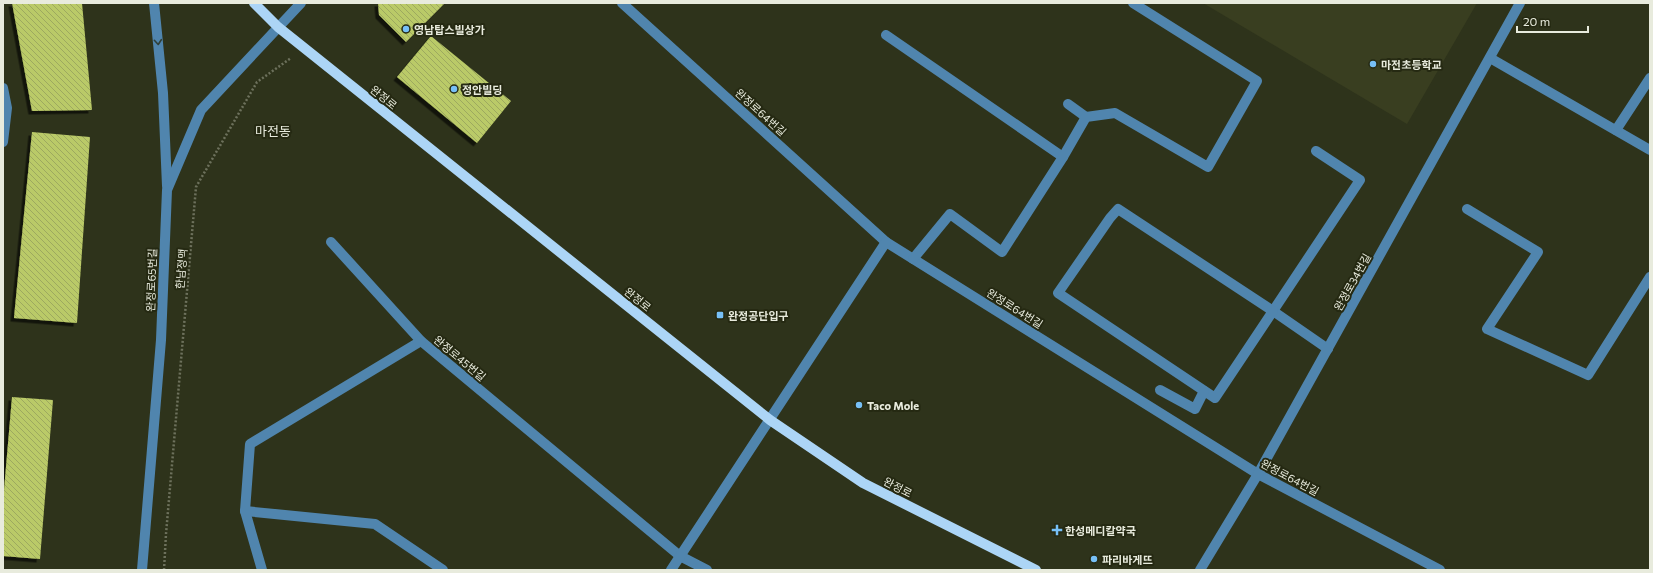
<svg xmlns="http://www.w3.org/2000/svg" width="1653" height="573" viewBox="0 0 1653 573" font-family="Commissioner,'Noto Sans KR',sans-serif">
<style>
.built{fill:#393e20}
.building{fill:url(#building-back-hatch);filter:url(#shadow)}
.lines{fill:none;stroke-linecap:round;stroke-linejoin:round}
.path{stroke:#6d715c;stroke-width:2.5;stroke-dasharray:2 2;stroke-linecap:butt}
.minor{stroke:#5085ae;stroke-width:10}
.major{stroke:#acd5f6;stroke-width:10}
.oneway{stroke:#304039}
.poi-dot{fill:#77c0f7;stroke:#252912;stroke-width:1.5}
.labels{text-anchor:middle;dominant-baseline:central;stroke-width:4;stroke-linejoin:round;paint-order:stroke}
.poi-label{font-size:11px;font-weight:bold;fill:#e8ebdd;stroke:#252912;text-anchor:start}
.street-label{font-size:11px;fill:#e8ebdd;stroke:#252912}
.quarter-label{font-size:13px;fill:#e8ebdd;stroke:#252912}
</style>
<defs>
<pattern id="building-back-hatch" width="6" height="6" patternUnits="userSpaceOnUse"><rect width="6" height="6" fill="#baca67"/><path d="M-1 5l2 2M0 0l6 6M5-1l2 2" fill="none" stroke="#9da95e"/></pattern>
<filter id="shadow"><feDropShadow dx="-3.5" dy="3.5" stdDeviation="0" flood-color="#0009"/></filter>
</defs>
<rect width="100%" height="100%" fill="#2e331b"/>
<polygon class="built" points="1203,3 1477,3 1407,124"/>
<g class="building">
<polygon points="12,3 82,3 92,110 32,111"/>
<polygon points="378,3 445,3 406,42 379,15"/>
<polygon points="431,36 511,101 477,143 397,77"/>
<polygon points="32,132 90,137 77,323 14,318"/>
<polygon points="12,397 53,400 40,559 3,556 3,502"/>
</g>
<g class="lines">
<polyline class="path" points="164,570 166,534 196,187 257,82 291,58"/>
<g class="minor">
<polyline points="154,3 163,93 167,186"/>
<polyline points="622,3 886,242 1258,474 1440,570"/>
<polyline points="886,35 1063,157"/>
<polyline points="1490,58 1650,150"/>
<polyline points="3,88 7,108 3,142"/>
<polyline points="1068,104 1086,117"/>
<polyline points="1616,130 1650,78"/>
<polyline points="1316,151 1360,180 1273,311 1328,349"/>
<polygon points="1118,209 1273,311 1215,398 1058,293 1110,218"/>
<polyline points="1467,209 1538,252 1487,329 1588,375 1650,277"/>
<polyline points="331,242 421,341 680,556 707,570"/>
<polyline points="913,259 950,214 1002,252 1063,157 1086,117 1115,113 1208,167 1257,81 1133,3"/>
<polyline points="1160,390 1195,409 1204,391"/>
<polyline points="245,511 375,524 443,570"/>
<polyline points="142,570 161,340 167,190 201,110 301,3"/>
<polyline points="262,570 245,511 250,444 421,341"/>
<polyline points="671,570 886,242"/>
<polyline points="1200,570 1258,474 1520,3"/>
</g>
<polyline class="major" points="254,3 278,27 770,420 863,483 1036,570"/>
</g>
<defs><path id="oneway-chevron" d="M-2-3.5L2.5 0L-2 3.5" fill="none" stroke-width="1.6" stroke-linecap="round" stroke-linejoin="round"/></defs>
<use class="oneway" href="#oneway-chevron" transform="translate(158 42) rotate(85)"/>
<g class="poi-dot">
<circle cx="406" cy="29" r="4"/>
<circle cx="1373" cy="64" r="4"/>
<circle cx="454" cy="89" r="4"/>
<rect x="716" y="311" width="8" height="8" rx="2"/>
<circle cx="859" cy="405" r="4"/>
<path d="M1055 524h4v4h4v4h-4v4h-4v-4h-4v-4h4z"/>
<circle cx="1094" cy="559" r="4"/>
</g>
<g class="labels">
<g class="poi-label">
<text x="414" y="29">영남탑스빌상가</text>
<text x="1381" y="64">마전초등학교</text>
<text x="462" y="89">정안빌딩</text>
<text x="728" y="315">완정공단입구</text>
<text x="867" y="405">Taco Mole</text>
<text x="1065" y="530">한성메디칼약국</text>
<text x="1102" y="559">파리바게뜨</text>
</g>
<g class="street-label">
<text transform="translate(384 97) rotate(39)">완정로</text>
<text transform="translate(761 112) rotate(42)">완정로64번길</text>
<text transform="translate(181 269) rotate(-85)">한남정맥</text>
<text transform="translate(151 280) rotate(-88)">완정로65번길</text>
<text transform="translate(1352 282) rotate(-61)">완정로34번길</text>
<text transform="translate(638 299) rotate(39)">완정로</text>
<text transform="translate(1015 308) rotate(32)">완정로64번길</text>
<text transform="translate(460 358) rotate(40)">완정로45번길</text>
<text transform="translate(1290 477) rotate(28)">완정로64번길</text>
<text transform="translate(898 487) rotate(27)">완정로</text>
</g>
<g class="quarter-label">
<text x="273" y="131">마전동</text>
</g>
</g>
<rect width="1653" height="573" fill="none" stroke="#e8ebdd" stroke-width="8"/>
<path d="M1517 26v6h71v-6" fill="none" stroke="#e8ebdd" stroke-width="2"/>
<text x="1523" y="26" font-size="12" fill="#e8ebdd" stroke="#252912" stroke-width="3" paint-order="stroke">20 m</text>
</svg>
